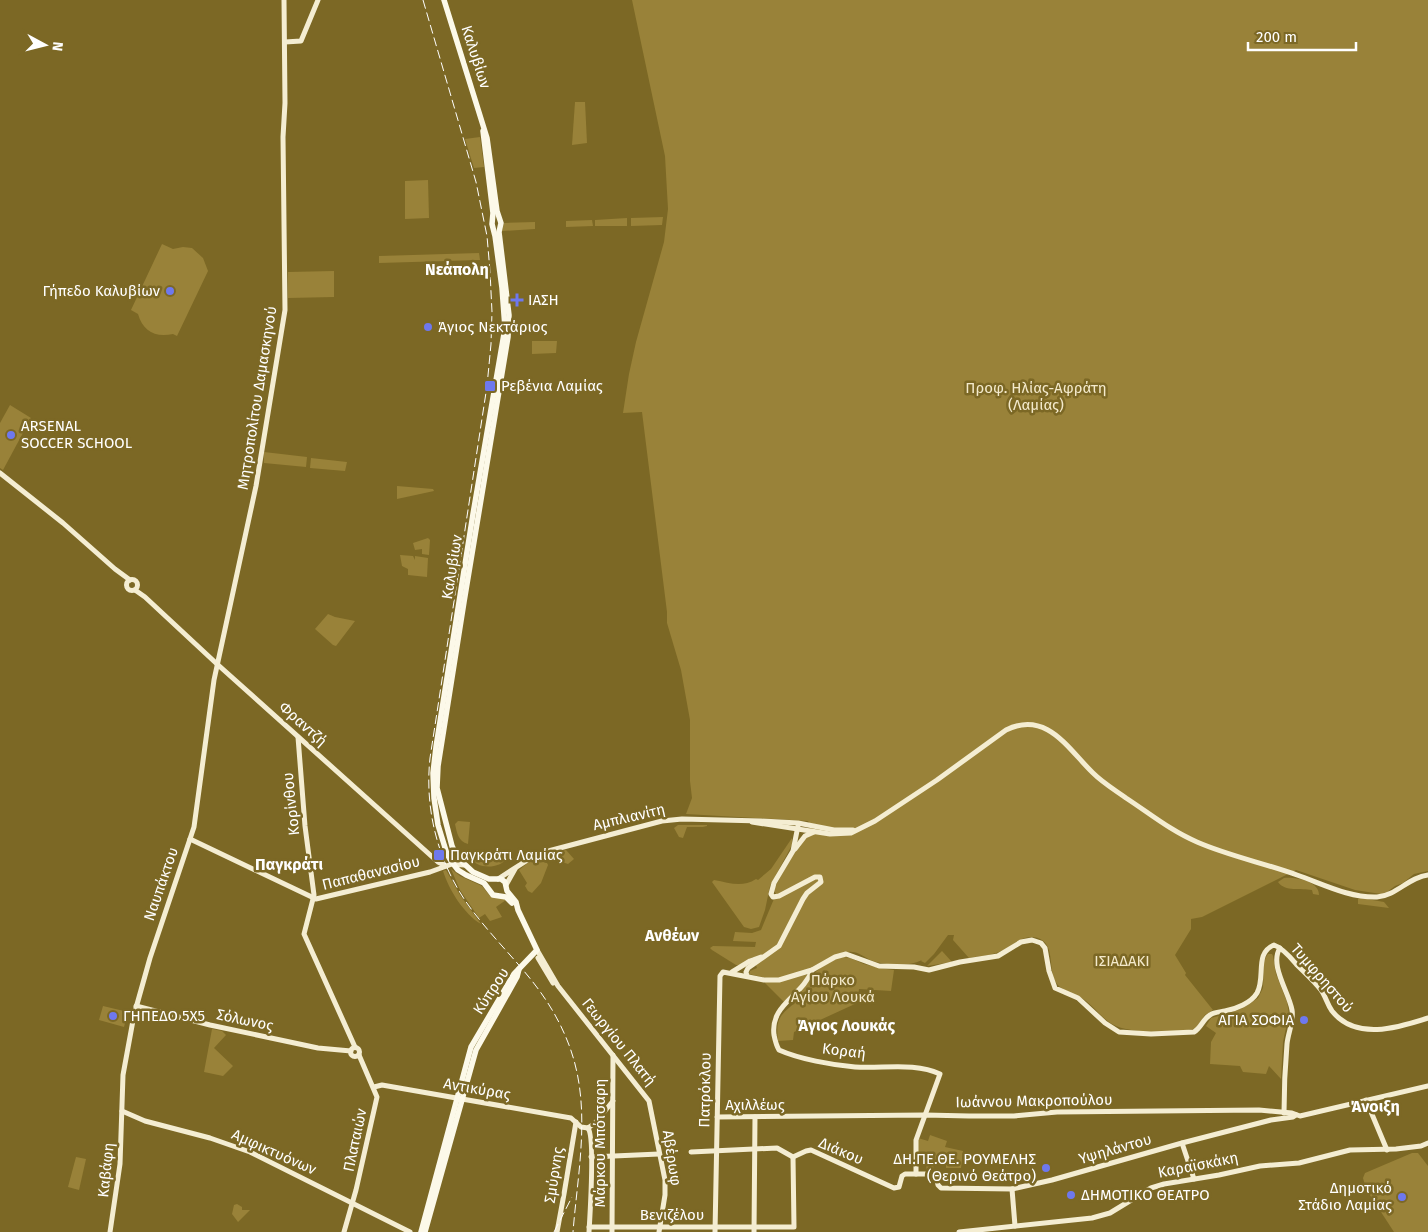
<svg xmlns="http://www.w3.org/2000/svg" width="1428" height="1232" viewBox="0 0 1428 1232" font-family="'Fira Sans',sans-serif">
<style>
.green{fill:#998239}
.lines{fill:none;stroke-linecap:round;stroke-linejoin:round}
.secondary{stroke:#f4edd2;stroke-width:5}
.primary{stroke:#fcf9e9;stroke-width:5.5}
.rail{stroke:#fff;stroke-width:1;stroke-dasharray:9 4;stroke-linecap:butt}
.poi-dot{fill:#6e78ee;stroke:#7c6825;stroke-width:2}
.labels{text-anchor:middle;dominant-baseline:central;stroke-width:5;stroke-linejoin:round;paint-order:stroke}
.street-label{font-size:15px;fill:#fff;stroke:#7c6825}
.poi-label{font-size:15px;fill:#fff;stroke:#7c6825;text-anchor:start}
.park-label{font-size:15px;fill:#f4eacc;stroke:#7c6825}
.neighbourhood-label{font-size:16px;font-weight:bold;fill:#fff;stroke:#7c6825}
</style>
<rect width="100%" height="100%" fill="#7c6825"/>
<g class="green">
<path d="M632 0H1428V871L1414 874 1403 883 1395 886 1387 892 1381 894 1355 890 1296 870 1202 917 1191 919V929L1175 955 1186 973 1185 975 1213 1010 1205 1015 1195 1029C1173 1032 1131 1035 1112 1024 1102 1018 1095 1008 1086 1001 1079 995 1062 991 1057 984 1046 969 1058 940 1033 937 1019 936 1011 948 999 952 989 956 979 956 969 958L953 940 954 935H948L934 954 925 963 921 961 922 960C908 967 885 966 870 960 865 957 858 952 852 952 839 950 818 965 806 970L807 978 784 1002 765 983 766 978 749 974 750 971 757 968 753 957 740 965H736L712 950 710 948 713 946 755 947 756 942 733 941 735 932 752 933 761 930 776 894 774 891 775 887 795 851 800 847 811 826 808 821 686 814 692 798 690 781V720L681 670 667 623V612L642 412 623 413 629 374 636 342 664 242 668 209 665 156Z"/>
<polygon points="575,102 585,102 587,143 572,145"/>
<polygon points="480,137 484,167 474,168 465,139"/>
<polygon points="428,180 429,218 405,219 405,181"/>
<polygon points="663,217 662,225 631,226 631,218"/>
<polygon points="627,218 627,226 595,226 595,220"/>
<polygon points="592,220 593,226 566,227 566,221"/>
<polygon points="535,222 535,229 502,231 504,223"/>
<path d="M162 244 173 249 183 247 192 248 203 258 208 271 177 336 173 334C155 338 143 331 138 314L131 310Z"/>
<polygon points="479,253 480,260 379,263 379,256"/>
<polygon points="334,271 334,297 288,298 288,272"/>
<polygon points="532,341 557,341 556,353 532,354"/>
<polygon points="10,405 31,418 3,470 0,468 0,423"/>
<polygon points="264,452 307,457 306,467 264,463"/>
<polygon points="311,458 347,462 345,471 310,468"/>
<polygon points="397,486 433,489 434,491 397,499"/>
<polygon points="428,538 430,540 429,555 422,554 422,549 415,550 413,543"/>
<polygon points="400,555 413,556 415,560 415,556 428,558 427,577 408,575 408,569 402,566"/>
<polygon points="328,614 335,617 355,621 336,646 333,645 315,629"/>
<path d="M458 821 470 822 468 844C458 841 457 833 455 824Z"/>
<polygon points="678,825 707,825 707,826 703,827 687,827 683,838 679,837 674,828"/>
<path d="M792 838V845L770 886 765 910 759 927 751 929 744 927 712 882 714 880C730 883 742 888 756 879L758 880 771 869Z"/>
<polygon points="566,850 574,859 568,864 545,856"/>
<path d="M476 851 503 854 507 858C499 870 476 869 469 857L471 852Z"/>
<polygon points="539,861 547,863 548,865 541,883 532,893 528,891 525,886 527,883 519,870 529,862"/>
<polygon points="451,869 460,876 482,886 490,896 506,899 506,900 496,907 502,917 490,921 485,914 479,918 460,890"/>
<path d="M446 870 460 895 481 924C464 914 449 890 443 871Z"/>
<path d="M1284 878C1296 877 1319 881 1319 895L1313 894 1312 890C1301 888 1285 892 1278 882Z"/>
<polygon points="1361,898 1384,902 1389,908 1358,904 1358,899"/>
<polygon points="942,951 952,962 927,966"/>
<polygon points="1268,954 1272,954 1273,956 1276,974 1287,1002 1289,1014 1283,1042 1281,1079 1269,1066 1266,1074 1243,1072 1240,1066 1210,1064 1211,1042 1216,1033 1206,1026 1211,1018 1230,1013 1243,1008 1258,998 1263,988 1264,962 1266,957"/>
<path d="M844 957C852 958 857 961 864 964 874 967 884 969 894 970L891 991 859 989 857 1003 794 1032 793 1040 778 1041C775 1015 782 1015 799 999V993C812 975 821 962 844 957Z"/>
<polygon points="103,1006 128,1012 124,1027 99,1020"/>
<polygon points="212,1029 222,1031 226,1035 214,1048 233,1066 223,1076 204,1072"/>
<polygon points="930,1135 947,1141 945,1147 963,1151 961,1168 946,1168 946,1160 934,1160 933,1170 931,1171 931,1173 927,1173 926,1163 917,1163 918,1138 928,1141"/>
<polygon points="1412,1153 1418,1153 1428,1166 1428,1232 1394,1232 1366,1189 1363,1178 1365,1173"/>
<polygon points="76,1157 86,1159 79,1190 68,1187"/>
<polygon points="237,1204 242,1207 242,1210 250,1210 238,1222 232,1214 234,1205"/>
</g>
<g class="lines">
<g class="secondary">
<polyline points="285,42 301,41 318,0"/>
<polyline points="0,473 63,523 115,569 130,580"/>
<circle cx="132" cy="585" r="5.5"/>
<polyline points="135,590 145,597 217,664 438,862 446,866"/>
<polyline points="298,737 305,826 314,895 304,934 355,1047"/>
<path d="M752 822 830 834 851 833 875 821 937 780 1006 730C1047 710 1068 749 1093 773 1103 783 1115 790 1126 798 1149 813 1171 831 1197 842 1229 856 1264 863 1297 875 1323 884 1349 898 1377 897 1396 896 1409 877 1428 875"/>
<polyline points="190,839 316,899 430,872 452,864 464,865"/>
<polyline points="795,849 805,836 814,832"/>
<polyline points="498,879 537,854 662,821 682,819 761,821 798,823 834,830 853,830"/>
<polyline points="506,885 515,869"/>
<path d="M1280 948C1269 965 1289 992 1292 1010 1294 1021 1288 1033 1287 1044 1285 1067 1284 1090 1284 1113"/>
<polyline points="537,950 558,986 649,1101 665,1180 665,1195 659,1232"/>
<polyline points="538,958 553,983"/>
<path d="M812 970C803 996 770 1004 774 1035 775 1040 776 1045 779 1050 799 1059 832 1065 855 1067 882 1069 915 1062 940 1074L916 1140V1174"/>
<polyline points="732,972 750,961 761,957"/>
<polyline points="747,976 746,972 748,968 779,946 803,899 807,893 821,882 820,877 815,877 779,896 773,897 771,894 774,883 793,851 798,826"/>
<polyline points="136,1006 210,1025 318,1048 351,1051"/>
<circle cx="355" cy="1052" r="4.5"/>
<polyline points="374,1087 382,1085 571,1118 581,1127 588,1128"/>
<polyline points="1366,1100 1387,1150"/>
<polyline points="122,1111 145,1121 210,1138 250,1152 410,1232"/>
<polyline points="717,1117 925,1115 969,1116 1014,1116 1057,1112 1259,1110 1292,1113 1300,1116 1428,1086"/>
<path d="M588 1128C595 1137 590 1215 589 1232"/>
<polyline points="588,1128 595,1123 613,1101"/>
<polyline points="1182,1143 1194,1179"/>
<polyline points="691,1152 777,1148 793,1157 806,1151 811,1150 894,1188 899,1187 902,1176 905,1174 932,1174 936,1177 938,1185 941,1188 1012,1189 1052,1180 1182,1143 1271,1120 1293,1117 1296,1115"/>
<polyline points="591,1157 659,1154"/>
<polyline points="1012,1189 1015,1226"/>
<polyline points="589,1227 794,1227 793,1157"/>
<polyline points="110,1232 120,1164 123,1075 134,1015 150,958 194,827 214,680 256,486 285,310 283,137 285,103 284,0"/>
<polyline points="344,1232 356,1190 377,1097 359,1055"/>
<polyline points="557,1232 564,1194 576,1122"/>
<polyline points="612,1232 613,1055"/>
<path d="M715 1232 720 976 723 972 764 980H779L812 970 835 957 846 954 879 966 914 967 929 970 960 962 998 956 1021 942 1032 940 1041 943 1045 948 1049 971 1055 988 1078 998 1105 1023 1119 1032 1151 1034 1194 1032C1201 1028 1203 1019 1210 1015 1214 1012 1220 1012 1225 1011 1236 1009 1251 1003 1257 993 1266 977 1254 953 1274 945 1283 948 1291 958 1297 965 1305 973 1314 981 1321 990 1326 997 1327 1004 1332 1011 1356 1041 1397 1028 1428 1018"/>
<polyline points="754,1232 755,1117"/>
<polyline points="959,1232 1092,1218 1110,1213 1151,1188 1164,1184 1219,1175 1260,1166 1299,1163 1350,1150 1396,1149 1421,1146 1428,1143"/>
</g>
<g class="primary">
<polyline points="483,131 493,213 492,224 495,236 502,288 505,328 473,514 436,747 433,773 434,798 438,825 447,854 451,861 458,870 466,875 484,883 493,895 506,897 512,903"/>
<polyline points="421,1232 471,1047 514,974 537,950 518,910 516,902 507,891 505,882 501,879 489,879 473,872 457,857 452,846 437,788 438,766 464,602 508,337 509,315 499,232 501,223 497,211 487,138 444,0"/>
<polyline points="425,1232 476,1050 517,977 519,969"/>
</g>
<g class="rail">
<path d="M423 0 476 182 487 236 490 271 492 312 491 344 487 386 430 758C424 813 440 870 475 914 511 960 547 987 569 1045 592 1106 578 1169 573 1232"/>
<polyline points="554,1232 572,1197"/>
</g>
</g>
<g class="poi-dot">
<circle cx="170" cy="291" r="5"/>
<path d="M514.5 292.5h5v5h5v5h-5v5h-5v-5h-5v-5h5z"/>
<circle cx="428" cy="327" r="5"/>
<rect x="484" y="380" width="12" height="12" rx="2.5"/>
<circle cx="11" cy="435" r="5"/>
<rect x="433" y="849" width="12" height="12" rx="2.5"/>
<circle cx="113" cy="1016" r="5"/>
<circle cx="1304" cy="1020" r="5"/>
<circle cx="1046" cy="1168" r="5"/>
<circle cx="1071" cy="1195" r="5"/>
<circle cx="1402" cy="1197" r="5"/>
</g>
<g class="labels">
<g class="street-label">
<text transform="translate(476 57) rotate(72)">Καλυβίων</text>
<text transform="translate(257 398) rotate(-81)">Μητροπολίτου Δαμασκηνού</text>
<text transform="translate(452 567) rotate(-81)">Καλυβίων</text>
<text transform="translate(303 724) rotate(42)">Φραντζή</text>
<text transform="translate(291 804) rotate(-96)">Κορίνθου</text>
<text transform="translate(629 817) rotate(-13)">Αμπλιανίτη</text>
<text transform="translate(371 873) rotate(-14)">Παπαθανασίου</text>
<text transform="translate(161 884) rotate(-71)">Ναυπάκτου</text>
<text transform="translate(1322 978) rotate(49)">Τυμφρηστού</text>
<text transform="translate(491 991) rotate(-57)">Κύπρου</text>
<text transform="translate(245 1020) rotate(12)">Σόλωνος</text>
<text transform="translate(619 1042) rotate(51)">Γεωργίου Πλατή</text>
<text transform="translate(844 1051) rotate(7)">Κοραή</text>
<text transform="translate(477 1089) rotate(10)">Αντικύρας</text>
<text transform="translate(705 1090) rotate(-89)">Πατρόκλου</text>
<text transform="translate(1034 1101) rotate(-1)">Ιωάννου Μακροπούλου</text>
<text x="755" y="1105">Αχιλλέως</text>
<text transform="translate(355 1140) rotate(-78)">Πλαταιών</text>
<text transform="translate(600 1143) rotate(-90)">Μάρκου Μπότσαρη</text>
<text transform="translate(1115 1149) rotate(-16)">Υψηλάντου</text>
<text transform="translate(841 1151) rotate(23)">Διάκου</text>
<text transform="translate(274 1152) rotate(24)">Αμφικτυόνων</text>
<text transform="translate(672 1158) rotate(81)">Αβέρωφ</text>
<text transform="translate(1198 1165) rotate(-11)">Καραϊσκάκη</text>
<text transform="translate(106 1170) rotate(-84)">Καβάφη</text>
<text transform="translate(554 1175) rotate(-81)">Σμύρνης</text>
<text x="672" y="1215">Βενιζέλου</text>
</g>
<g class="poi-label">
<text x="160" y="291" text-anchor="end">Γήπεδο Καλυβίων</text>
<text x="528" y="300">ΙΑΣΗ</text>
<text x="438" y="327">Άγιος Νεκτάριος</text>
<text x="501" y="386">Ρεβένια Λαμίας</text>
<text x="21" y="426">ARSENAL<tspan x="21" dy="17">SOCCER SCHOOL</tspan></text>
<text x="450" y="855">Παγκράτι Λαμίας</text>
<text x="123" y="1016">ΓΗΠΕΔΟ 5X5</text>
<text x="1294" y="1020" text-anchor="end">ΑΓΙΑ ΣΟΦΙΑ</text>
<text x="1036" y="1159" text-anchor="end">ΔΗ.ΠΕ.ΘΕ. ΡΟΥΜΕΛΗΣ<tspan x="1036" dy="17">(Θερινό Θεάτρο)</tspan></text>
<text x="1392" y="1188" text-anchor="end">Δημοτικό<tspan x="1392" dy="17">Στάδιο Λαμίας</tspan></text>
<text x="1081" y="1195">ΔΗΜΟΤΙΚΟ ΘΕΑΤΡΟ</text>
</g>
<g class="park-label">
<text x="1036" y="388">Προφ. Ηλίας-Αφράτη<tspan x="1036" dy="17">(Λαμίας)</tspan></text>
<text x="1122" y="961">ΙΣΙΑΔΑΚΙ</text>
<text x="833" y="980">Πάρκο<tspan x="833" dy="17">Αγίου Λουκά</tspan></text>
</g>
<g class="neighbourhood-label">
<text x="457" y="269">Νεάπολη</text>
<text x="289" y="864">Παγκράτι</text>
<text x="672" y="935">Ανθέων</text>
<text x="846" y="1025">Άγιος Λουκάς</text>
<text x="1375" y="1106">Άνοιξη</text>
</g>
</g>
<g transform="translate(45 45) rotate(97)" stroke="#7c6825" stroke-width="4" paint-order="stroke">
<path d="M0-4L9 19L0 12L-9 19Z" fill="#ffffff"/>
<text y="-8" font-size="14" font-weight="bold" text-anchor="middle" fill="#ffffff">N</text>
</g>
<path d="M1248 42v8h108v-8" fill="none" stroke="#ffffff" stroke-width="2.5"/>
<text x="1256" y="42" font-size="15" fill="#ffffff" stroke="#7c6825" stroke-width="4" paint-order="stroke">200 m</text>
</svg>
